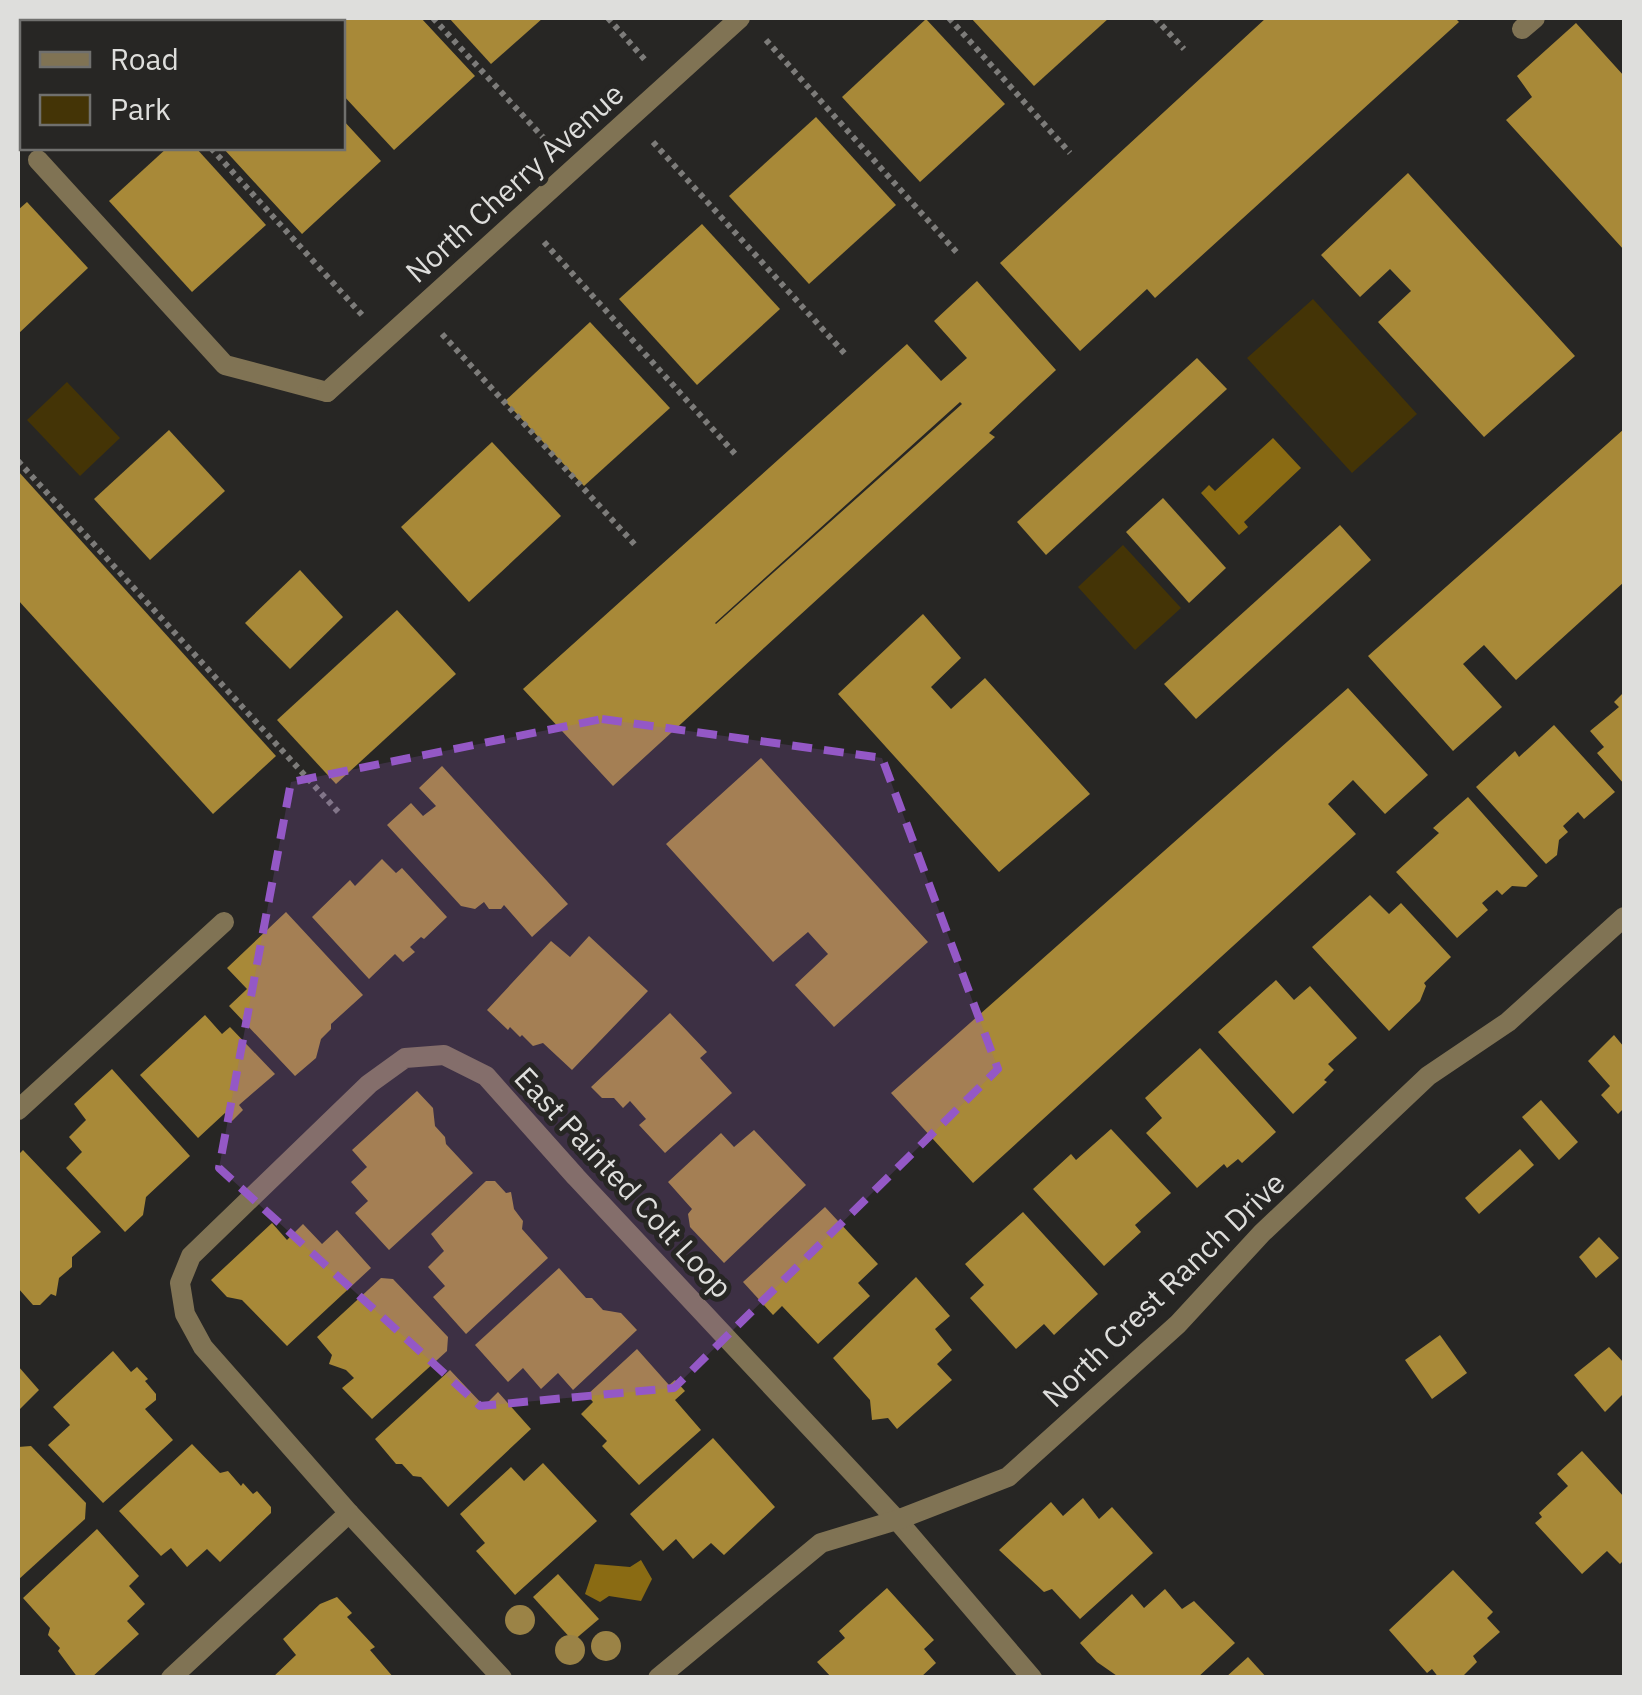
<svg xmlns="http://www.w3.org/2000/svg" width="1642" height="1695" viewBox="0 0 1642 1695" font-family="'IBM Plex Sans',sans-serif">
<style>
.green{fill:#443406}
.water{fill:#8a6b13}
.building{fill:#a88938;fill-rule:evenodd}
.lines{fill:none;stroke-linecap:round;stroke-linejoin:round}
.path{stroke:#7d7c7a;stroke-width:6;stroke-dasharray:5 5;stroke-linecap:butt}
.lane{stroke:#807354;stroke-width:20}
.street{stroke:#807354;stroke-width:20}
.tree{fill:#9b8346}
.marked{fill:#9458c6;fill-opacity:0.2;stroke:#9458c6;stroke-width:8;stroke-dasharray:20 12;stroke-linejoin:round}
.labels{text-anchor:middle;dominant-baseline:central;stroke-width:10;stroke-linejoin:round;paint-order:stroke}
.street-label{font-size:30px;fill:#dededc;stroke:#272624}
</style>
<rect width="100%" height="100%" fill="#272624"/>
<g class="green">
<polygon points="1313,299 1417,414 1352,473 1247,358"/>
<polygon points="67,382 120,438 80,476 27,420"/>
<polygon points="1123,545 1181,608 1135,650 1078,587"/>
</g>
<g class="water">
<polygon points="1273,438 1301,468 1244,522 1248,527 1239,535 1201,493 1209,485 1215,491"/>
<polygon points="641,1560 652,1579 641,1601 609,1596 600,1602 585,1594 595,1564 630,1567"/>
</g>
<g class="building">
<polygon points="310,18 421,18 475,76 394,150 342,94 342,22 304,22"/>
<polygon points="449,18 543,18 491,64"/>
<polygon points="971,18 1109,18 1034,86"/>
<polygon points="1266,18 1455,18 1459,22 1155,298 1147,289 1080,351 1000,263"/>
<polygon points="926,19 1005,104 920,182 842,97"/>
<polygon points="1576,23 1624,76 1624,250 1506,120 1532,97 1517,76"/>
<polygon points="816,117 896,205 809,284 729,196"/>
<polygon points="342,119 381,161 302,234 223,148 342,148"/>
<polygon points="167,148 196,148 266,225 192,292 109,201"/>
<polygon points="1408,173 1575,356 1484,437 1378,322 1411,291 1390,269 1360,297 1321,255"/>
<polygon points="27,202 88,268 18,334 18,210"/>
<polygon points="702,224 780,309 697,385 619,299"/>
<path d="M977 281 1056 370 989 433 995 437 613 786 523 689 907 344 941 381 967 358 934 321ZM960 402 962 404 716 624 715 623Z"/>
<polygon points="590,322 670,408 584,486 505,401"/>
<polygon points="1197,358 1227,389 1046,555 1017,522"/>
<polygon points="1624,429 1624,582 1516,680 1484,645 1463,664 1502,707 1453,751 1368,656"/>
<polygon points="169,430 225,491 150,560 94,499"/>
<polygon points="492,442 561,516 469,602 401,527"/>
<polygon points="18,471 276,756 213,814 18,600"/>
<polygon points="1163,498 1226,568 1189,603 1126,532"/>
<polygon points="1340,525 1371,560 1196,719 1164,684"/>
<polygon points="300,570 343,617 290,669 245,623"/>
<polygon points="397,610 456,674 336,784 277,720"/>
<polygon points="923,614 961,658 931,687 951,709 985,678 1090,794 999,872 838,694"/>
<polygon points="1348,688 1428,775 1385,814 1353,780 1328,804 1356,834 973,1183 891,1093"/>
<polygon points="1624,692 1624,784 1597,753 1604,747 1590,731 1619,707 1614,702"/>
<polygon points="1554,725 1615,792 1584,819 1578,812 1563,826 1568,832 1559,840 1557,855 1546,864 1476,787 1515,751 1519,757"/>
<polygon points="761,758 928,942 834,1027 795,985 828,954 808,932 773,962 666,844"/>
<polygon points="442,766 568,904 532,937 504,905 501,909 489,909 484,902 475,909 461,906 387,825 411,803 423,816 436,806 419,788"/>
<polygon points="1468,797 1538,876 1526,887 1512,886 1502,895 1497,890 1482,903 1488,910 1457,938 1396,872 1439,833 1433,828"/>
<polygon points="382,859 396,873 402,868 447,917 424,939 421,937 410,947 415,952 403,962 395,954 369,979 312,917 350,880 355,886"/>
<polygon points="1370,895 1389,914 1401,903 1451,957 1424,983 1426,986 1420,1001 1389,1031 1312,947"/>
<polygon points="286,912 363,995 331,1024 331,1029 321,1039 316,1058 295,1076 229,1006 247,989 227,968"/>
<polygon points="589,936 648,991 572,1070 543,1043 533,1046 522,1035 520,1037 510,1027 508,1030 487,1010 551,941 570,957"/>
<polygon points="1276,980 1294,1000 1310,986 1357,1038 1328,1064 1334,1070 1324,1080 1327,1082 1293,1114 1218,1032"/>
<polygon points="670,1013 707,1052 700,1058 732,1093 665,1153 639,1125 646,1119 630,1101 623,1108 614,1098 602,1098 591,1087"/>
<polygon points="205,1015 222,1034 230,1027 275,1074 239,1105 243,1110 232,1121 225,1113 198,1138 140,1075"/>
<polygon points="1614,1035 1624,1047 1624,1108 1618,1114 1601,1095 1610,1086 1588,1061"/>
<polygon points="1200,1048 1276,1132 1242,1163 1238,1159 1227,1168 1224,1164 1197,1188 1146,1133 1162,1118 1145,1098"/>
<polygon points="112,1069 190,1156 146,1197 143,1215 125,1232 66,1168 82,1152 69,1137 86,1120 74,1104"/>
<polygon points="417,1091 433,1108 435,1126 445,1137 446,1144 473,1173 389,1250 355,1213 368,1201 351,1182 367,1167 352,1150"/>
<polygon points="1541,1100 1578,1142 1559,1160 1522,1117"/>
<polygon points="1111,1129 1171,1193 1135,1225 1141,1232 1104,1266 1033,1189 1071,1154 1076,1160"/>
<polygon points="754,1130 806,1185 724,1263 690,1227 688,1214 692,1209 668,1182 721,1133 734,1147"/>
<polygon points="1520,1149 1534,1165 1479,1214 1465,1198"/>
<polygon points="23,1150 101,1232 72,1257 72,1267 59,1278 56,1296 51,1294 40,1305 33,1305 18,1288 18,1155"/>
<polygon points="486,1181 495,1181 506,1193 511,1192 514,1209 523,1221 522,1229 548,1258 466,1334 433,1297 445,1286 428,1267 444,1251 431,1234"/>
<polygon points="825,1207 878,1264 858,1283 870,1296 818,1344 782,1306 773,1315 743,1282"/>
<polygon points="1023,1212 1098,1294 1054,1335 1044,1324 1016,1349 970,1298 984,1285 965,1264"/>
<polygon points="272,1223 287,1240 303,1224 322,1244 337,1230 371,1268 287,1346 242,1300 227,1297 211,1280"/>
<polygon points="1599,1237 1619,1258 1596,1278 1579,1257"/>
<polygon points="559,1268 586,1298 592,1298 603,1310 621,1313 637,1330 573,1390 558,1373 541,1389 523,1368 508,1382 475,1345"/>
<polygon points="916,1277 950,1316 935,1329 952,1350 937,1364 952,1380 897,1429 888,1418 872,1420 870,1400 833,1358"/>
<polygon points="381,1278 393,1279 448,1337 447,1351 372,1419 342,1388 354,1378 346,1370 329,1364 332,1355 317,1337"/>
<polygon points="1440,1335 1467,1373 1432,1399 1405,1360"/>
<polygon points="1609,1347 1624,1363 1624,1393 1605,1412 1574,1375"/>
<polygon points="637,1349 669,1385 675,1380 685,1391 675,1400 701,1430 639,1485 602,1446 607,1441 581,1414 593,1402 587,1395"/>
<polygon points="113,1351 131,1372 137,1367 148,1379 145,1381 156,1394 156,1400 145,1409 173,1440 103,1503 48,1445 70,1425 53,1407"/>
<polygon points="18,1366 39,1390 18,1411"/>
<polygon points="450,1370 484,1406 498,1392 531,1429 448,1507 421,1477 413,1476 402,1464 396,1464 375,1439"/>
<polygon points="713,1438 775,1507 724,1555 711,1543 693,1559 676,1539 663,1551 630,1514"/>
<polygon points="192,1444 220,1473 228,1471 241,1486 243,1483 253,1494 257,1491 271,1507 271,1513 220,1562 207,1549 187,1567 171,1548 161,1556 119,1511"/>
<polygon points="31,1446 86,1503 85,1519 18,1580 18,1447"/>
<polygon points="1582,1451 1624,1497 1624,1560 1620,1564 1607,1551 1582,1574 1535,1523 1542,1517 1539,1513 1568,1486 1557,1474"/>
<polygon points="543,1463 597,1521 515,1595 476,1551 485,1543 460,1514 511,1467 524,1481"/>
<polygon points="1083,1498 1099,1519 1112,1507 1153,1553 1080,1619 1052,1589 1044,1592 999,1550 1051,1502 1063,1516"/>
<polygon points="97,1529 139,1576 129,1586 145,1604 127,1621 139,1634 91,1678 78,1678 58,1651 60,1648 48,1635 50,1628 23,1598"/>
<polygon points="1453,1570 1493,1612 1487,1618 1500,1632 1473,1656 1477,1662 1461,1678 1439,1678 1432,1669 1427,1673 1389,1630"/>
<polygon points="558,1574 599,1619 573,1641 533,1597"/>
<polygon points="887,1588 934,1640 924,1649 936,1663 920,1678 832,1678 817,1662 845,1638 839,1631"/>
<polygon points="1165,1589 1182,1609 1194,1601 1235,1643 1197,1678 1120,1678 1097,1662 1080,1643 1132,1594 1144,1608"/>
<polygon points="337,1597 352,1613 347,1617 375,1647 370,1650 394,1678 272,1678 296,1655 283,1639 320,1604"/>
<polygon points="1248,1657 1267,1678 1225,1678"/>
</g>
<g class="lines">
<g class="path">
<polyline points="433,18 551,146"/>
<polyline points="608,18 646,61"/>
<polyline points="949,18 1070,153"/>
<polyline points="1155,18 1184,49"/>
<polyline points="766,40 959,255"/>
<polyline points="653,142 847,356"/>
<polyline points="211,148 363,316"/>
<polyline points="544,242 737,456"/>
<polyline points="442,334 637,547"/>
<polyline points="18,461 341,815"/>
</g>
<g class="lane">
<polyline points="1522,29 1535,18"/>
<polyline points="38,160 225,365 327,392"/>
<polyline points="18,1110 224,922"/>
</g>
<g class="street">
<polyline points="327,392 740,18"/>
<polyline points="171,1678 349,1513"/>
<polyline points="502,1678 349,1513 203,1347 185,1314 180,1283 191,1256 369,1084 405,1058 444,1055 486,1076 576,1177 897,1520 1032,1678"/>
<polyline points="658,1678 821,1543 897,1520 1008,1477 1178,1324 1262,1233 1428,1076 1508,1022 1624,917"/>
</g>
</g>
<g class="tree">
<circle cx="520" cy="1620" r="15"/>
<circle cx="606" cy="1646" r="15"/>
<circle cx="570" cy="1650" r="15"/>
</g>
<path class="marked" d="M602 719 882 758 998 1069 674 1388 480 1406 219 1168 291 782Z"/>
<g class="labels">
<g class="street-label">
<text transform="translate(514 182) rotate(-42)">North Cherry Avenue</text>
<text transform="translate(624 1182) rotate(47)">East Painted Colt Loop</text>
<text transform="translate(1163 1289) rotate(-44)">North Crest Ranch Drive</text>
</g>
</g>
<rect width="1642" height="1695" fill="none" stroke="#dededc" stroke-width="40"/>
<rect x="20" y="20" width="325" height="130" fill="#272624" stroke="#70706e" stroke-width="2.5"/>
<rect x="40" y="52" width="50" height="15" fill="#807354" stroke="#70706e" stroke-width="2.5"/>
<text x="110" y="70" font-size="30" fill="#dededc">Road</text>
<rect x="40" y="95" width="50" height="30" fill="#443406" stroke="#70706e" stroke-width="2.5"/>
<text x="110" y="120" font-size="30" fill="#dededc">Park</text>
</svg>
